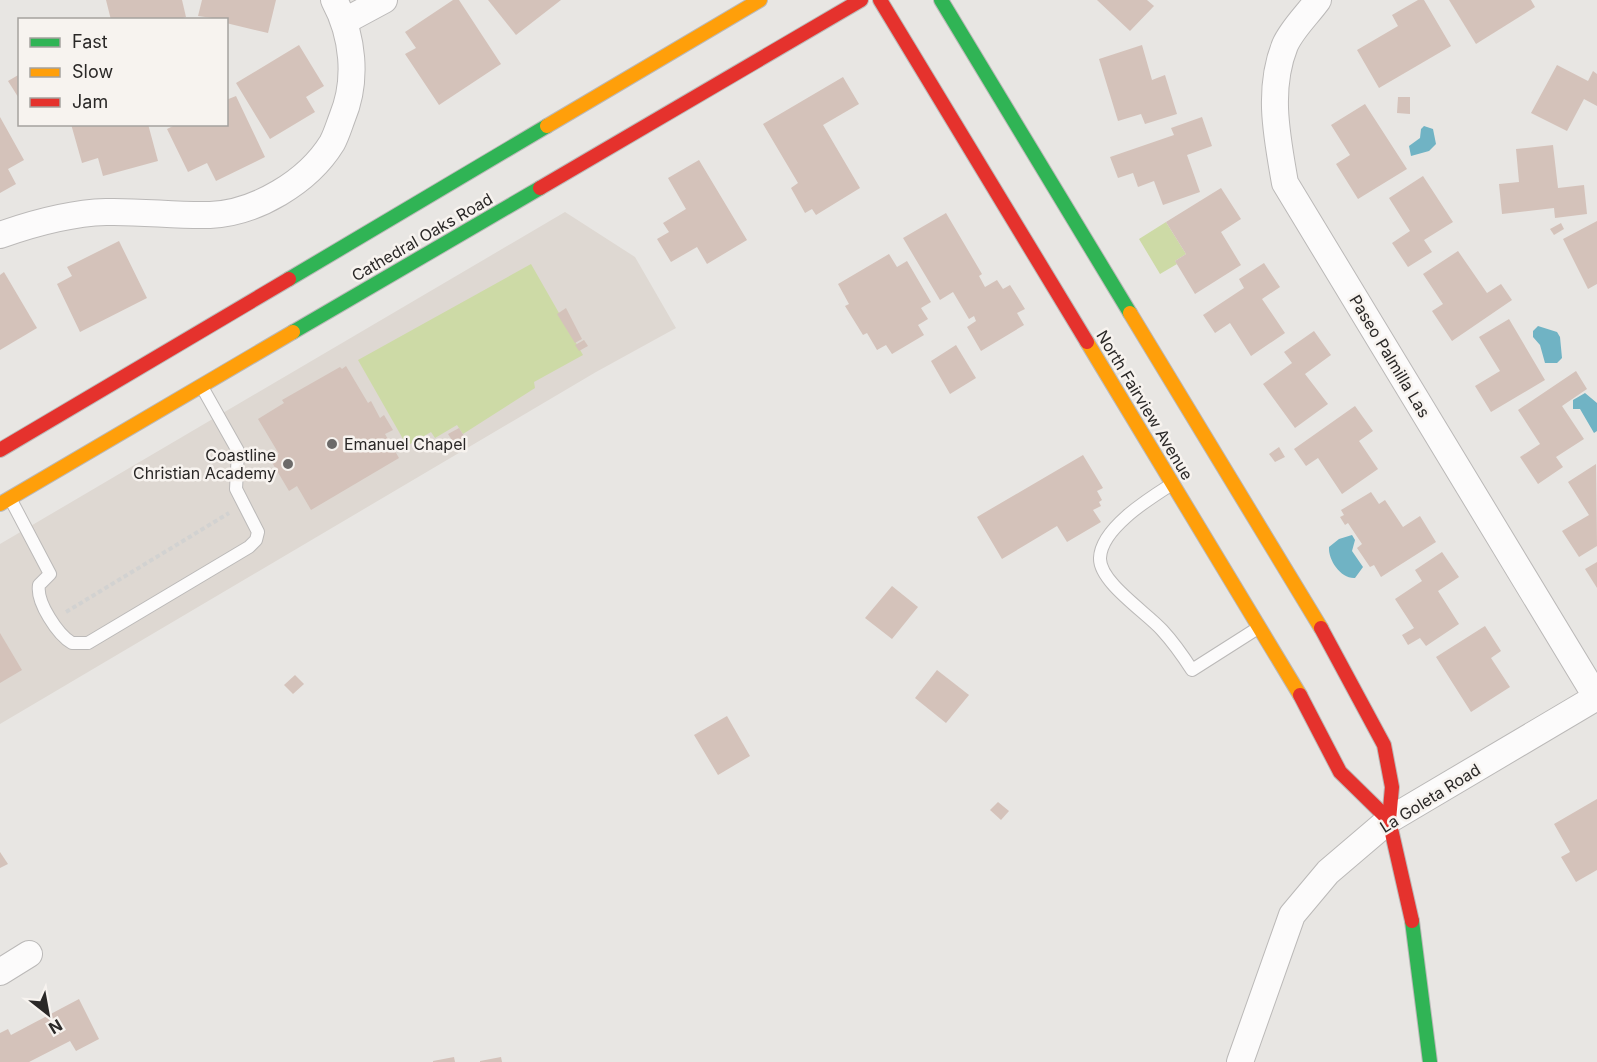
<svg xmlns="http://www.w3.org/2000/svg" width="1597" height="1062" viewBox="0 0 1597 1062" font-family="Inter,sans-serif">
<style>
.built{fill:#ded8d2}
.green{fill:#cddaa6}
.water{fill:#70b3c4}
.building{fill:#d4c2ba}
.lines{fill:none;stroke-linecap:round;stroke-linejoin:round}
.lane-casing{stroke:#bbb9b8;stroke-width:14}
.street-casing{stroke:#bbb9b8;stroke-width:28}
.fast-casing{stroke:#bbb9b8;stroke-width:16}
.slow-casing{stroke:#bbb9b8;stroke-width:16}
.jam-casing{stroke:#bbb9b8;stroke-width:16}
.path{stroke:#d2d2d1;stroke-width:4;stroke-dasharray:4.5 3;stroke-linecap:butt}
.lane{stroke:#fcfbfb;stroke-width:12}
.street{stroke:#fcfbfb;stroke-width:26}
.fast{stroke:#30b455;stroke-width:14}
.slow{stroke:#ff9f0a;stroke-width:14}
.jam{stroke:#e5322d;stroke-width:14}
.poi-dot{fill:#6c6a69;stroke:#f7f3ef;stroke-width:2}
.labels{text-anchor:middle;dominant-baseline:central;stroke-width:5;stroke-linejoin:round;paint-order:stroke}
.street-label{font-size:16px;fill:#2a2827;stroke:#f7f3ef}
.poi-label{font-size:16px;fill:#2a2827;stroke:#f7f3ef;text-anchor:start}
</style>
<rect width="100%" height="100%" fill="#e8e6e3"/>
<polygon class="built" points="565,212 635,257 676,328 596,372 0,724 0,544"/>
<g class="green">
<polygon points="1166,222 1186,254 1175,261 1177,264 1160,274 1139,239"/>
<polygon points="531,264 583,355 534,382 535,388 463,434 457,425 435,438 431,432 407,446 358,360"/>
</g>
<g class="water">
<polygon points="1424,126 1433,129 1436,144 1429,151 1411,156 1409,146 1420,138 1421,129"/>
<polygon points="1538,326 1557,332 1560,337 1562,358 1557,363 1545,363 1540,345 1533,337 1533,331"/>
<polygon points="1585,393 1597,403 1597,431 1594,433 1580,409 1573,409 1573,400"/>
<path d="M1352 535 1355 540 1352 551 1363 567 1355 578C1341 579 1328 560 1329 547L1339 539Z"/>
</g>
<g class="building">
<polygon points="106,0 182,0 186,17 176,20 111,20"/>
<polygon points="202,0 276,0 268,33 226,23 226,20 198,16"/>
<polygon points="453,0 459,0 501,64 439,105 405,54 416,48 405,32"/>
<polygon points="488,0 561,0 516,35"/>
<polygon points="1097,0 1147,0 1154,6 1130,31"/>
<polygon points="1418,0 1424,0 1451,46 1379,88 1357,50 1398,26 1392,15"/>
<polygon points="1449,0 1531,0 1535,7 1476,44"/>
<polygon points="299,45 324,86 306,97 315,112 270,139 236,83"/>
<polygon points="1142,45 1152,80 1165,75 1177,114 1145,124 1141,114 1118,121 1099,59"/>
<polygon points="1557,65 1588,81 1593,71 1597,74 1597,106 1584,99 1567,131 1531,113"/>
<polygon points="20,74 20,100 8,81"/>
<polygon points="843,77 859,104 823,125 860,188 816,215 812,209 805,213 791,188 798,183 763,124"/>
<polygon points="236,96 265,157 216,181 207,163 188,172 167,129 177,124 226,124 226,100"/>
<polygon points="1398,97 1410,97 1410,114 1397,113"/>
<polygon points="1365,104 1407,169 1358,199 1336,164 1350,155 1331,125"/>
<polygon points="0,117 24,160 8,169 16,184 0,193"/>
<polygon points="1202,117 1212,146 1187,155 1200,192 1163,205 1154,181 1138,187 1133,173 1118,178 1110,157 1174,135 1171,128"/>
<polygon points="71,124 148,124 158,161 103,176 98,158 82,163"/>
<polygon points="1553,145 1558,188 1584,185 1587,214 1555,218 1554,208 1502,214 1499,184 1519,182 1516,149"/>
<polygon points="699,160 747,240 707,264 697,247 671,262 657,239 669,232 663,223 686,209 668,178"/>
<polygon points="1423,176 1453,222 1424,240 1432,252 1408,267 1392,243 1410,231 1389,198"/>
<polygon points="1221,188 1241,219 1221,232 1241,265 1195,294 1175,261 1186,254 1166,222"/>
<polygon points="946,213 982,274 979,276 985,287 997,280 1003,289 1010,285 1025,309 1017,313 1024,325 981,351 967,327 976,321 974,316 969,319 953,292 940,300 903,238"/>
<polygon points="1597,221 1597,284 1588,289 1563,239"/>
<polygon points="1561,223 1564,229 1554,235 1550,229"/>
<polygon points="119,241 147,298 80,332 57,284 72,276 67,267"/>
<polygon points="1458,251 1487,293 1501,284 1512,300 1452,341 1432,311 1443,304 1423,274"/>
<polygon points="889,254 897,267 907,261 931,302 921,308 928,319 918,325 924,335 892,354 886,345 877,350 867,333 863,335 845,306 849,304 838,284"/>
<polygon points="1264,263 1280,287 1262,299 1285,333 1251,356 1230,323 1215,333 1203,315 1244,288 1239,279"/>
<polygon points="4,272 37,328 0,350 0,275"/>
<polygon points="566,308 582,339 575,343 557,314"/>
<polygon points="1509,319 1545,380 1491,412 1475,386 1500,371 1479,337"/>
<polygon points="1314,331 1331,355 1305,374 1328,404 1295,428 1263,384 1292,363 1284,352"/>
<polygon points="584,340 588,346 579,351 575,345"/>
<polygon points="956,345 976,378 950,394 931,361"/>
<polygon points="346,366 368,403 371,401 380,418 384,415 393,430 385,434 399,458 311,510 297,486 289,491 270,459 279,454 258,419 284,403 282,400 340,367 342,369"/>
<polygon points="1576,371 1587,389 1562,406 1584,439 1556,457 1563,467 1538,484 1520,457 1540,444 1518,410"/>
<polygon points="1355,406 1373,431 1359,441 1378,469 1342,494 1318,458 1306,466 1294,449"/>
<polygon points="459,428 466,439 455,445 448,434"/>
<polygon points="1279,447 1285,457 1275,462 1269,454"/>
<polygon points="1083,455 1103,488 1097,491 1102,500 1099,502 1101,506 1093,510 1101,522 1067,542 1057,526 1002,559 977,517"/>
<polygon points="1596,464 1597,546 1579,557 1562,531 1589,515 1568,482"/>
<polygon points="1371,492 1379,504 1385,500 1403,527 1420,516 1436,542 1381,577 1374,565 1370,567 1357,548 1362,544 1348,523 1345,525 1340,517 1344,515 1341,510"/>
<polygon points="1442,552 1459,577 1438,591 1459,624 1426,646 1420,638 1408,645 1402,635 1414,628 1395,599 1422,581 1415,570"/>
<polygon points="1597,562 1597,588 1585,569"/>
<polygon points="892,586 918,607 892,639 865,618"/>
<polygon points="1485,626 1501,651 1491,658 1510,687 1471,712 1436,657"/>
<polygon points="0,633 22,670 0,683"/>
<polygon points="937,670 969,695 946,723 915,698"/>
<polygon points="295,675 304,684 293,694 284,685"/>
<polygon points="727,716 750,756 718,775 694,735"/>
<polygon points="1597,799 1597,870 1576,882 1561,857 1570,852 1554,824"/>
<polygon points="998,802 1009,811 1001,820 990,810"/>
<polygon points="0,852 8,864 0,868"/>
<polygon points="79,999 99,1039 76,1051 70,1041 29,1062 0,1062 0,1033 8,1029 11,1035"/>
<polygon points="454,1057 455,1062 433,1062 433,1061"/>
<polygon points="501,1057 502,1062 480,1062 480,1061"/>
</g>
<g class="lines">
<defs>
<g id="lane">
<path d="M1172 484C1150 498 1101 528 1100 558 1099 582 1147 613 1162 630 1173 642 1183 656 1192 670L1258 628"/>
<path d="M11 500 50 574 39 585C36 602 58 635 72 643H88L249 547 256 540 258 532 236 489 238 451 202 387"/>
</g>
<g id="street">
<path d="M1318 0C1308 14 1292 29 1285 45 1267 90 1277 137 1285 183L1597 698"/>
<polyline points="345,21 384,0"/>
<path d="M0 235C34 223 69 213 106 212 141 211 176 216 210 215 256 213 308 182 332 143 336 136 339 126 342 118 358 80 353 35 334 0"/>
<polyline points="0,972 29,954"/>
<polyline points="1240,1062 1292,915 1328,872 1389,820 1597,697"/>
</g>
<g id="fast">
<polyline points="941,0 1130,313"/>
<polyline points="289,279 547,126"/>
<polyline points="293,332 540,188"/>
<polyline points="1412,921 1430,1062"/>
</g>
<g id="slow">
<polyline points="547,126 760,0"/>
<polyline points="1130,313 1321,628"/>
<polyline points="1087,342 1300,695"/>
<polyline points="0,504 293,332"/>
</g>
<g id="jam">
<polyline points="880,0 1087,342"/>
<polyline points="540,188 861,0"/>
<polyline points="0,450 289,279"/>
<polyline points="1321,628 1384,745 1392,787 1389,820 1412,921"/>
<polyline points="1300,695 1340,772 1389,820"/>
</g>
</defs>
<use href="#lane" class="lane-casing"/>
<use href="#street" class="street-casing"/>
<use href="#fast" class="fast-casing"/>
<use href="#slow" class="slow-casing"/>
<use href="#jam" class="jam-casing"/>
<polyline class="path" points="66,612 229,513"/>
<use href="#lane" class="lane"/>
<use href="#street" class="street"/>
<use href="#fast" class="fast"/>
<use href="#slow" class="slow"/>
<use href="#jam" class="jam"/>
</g>
<g class="poi-dot">
<circle cx="332" cy="444" r="6"/>
<circle cx="288" cy="464" r="6"/>
</g>
<g class="labels">
<g class="street-label">
<text transform="translate(422 237) rotate(-30)">Cathedral Oaks Road</text>
<text transform="translate(1390 356) rotate(59)">Paseo Palmilla Las</text>
<text transform="translate(1145 405) rotate(59)">North Fairview Avenue</text>
<text transform="translate(1430 798) rotate(-32)">La Goleta Road</text>
</g>
<g class="poi-label">
<text x="344" y="444">Emanuel Chapel</text>
<text x="276" y="455" text-anchor="end">Coastline<tspan x="276" dy="18">Christian Academy</tspan></text>
</g>
</g>
<rect x="18" y="18" width="210" height="108" fill="#f7f3ef" stroke="#a5a29f" stroke-width="1.5"/>
<rect x="30" y="38" width="30" height="9" fill="#30b455" stroke="#a5a29f" stroke-width="1.5"/>
<text x="72" y="48" font-size="18" fill="#2a2827">Fast</text>
<rect x="30" y="68" width="30" height="9" fill="#ff9f0a" stroke="#a5a29f" stroke-width="1.5"/>
<text x="72" y="78" font-size="18" fill="#2a2827">Slow</text>
<rect x="30" y="98" width="30" height="9" fill="#e5322d" stroke="#a5a29f" stroke-width="1.5"/>
<text x="72" y="108" font-size="18" fill="#2a2827">Jam</text>
<g transform="translate(48 1014) rotate(149)" stroke="#f7f3ef" stroke-width="4.5" paint-order="stroke">
<path d="M0-4.5L10 22L0 15L-10 22Z" fill="#2a2827"/>
<text y="-9" font-size="16" font-weight="bold" text-anchor="middle" fill="#2a2827">N</text>
</g>
</svg>
